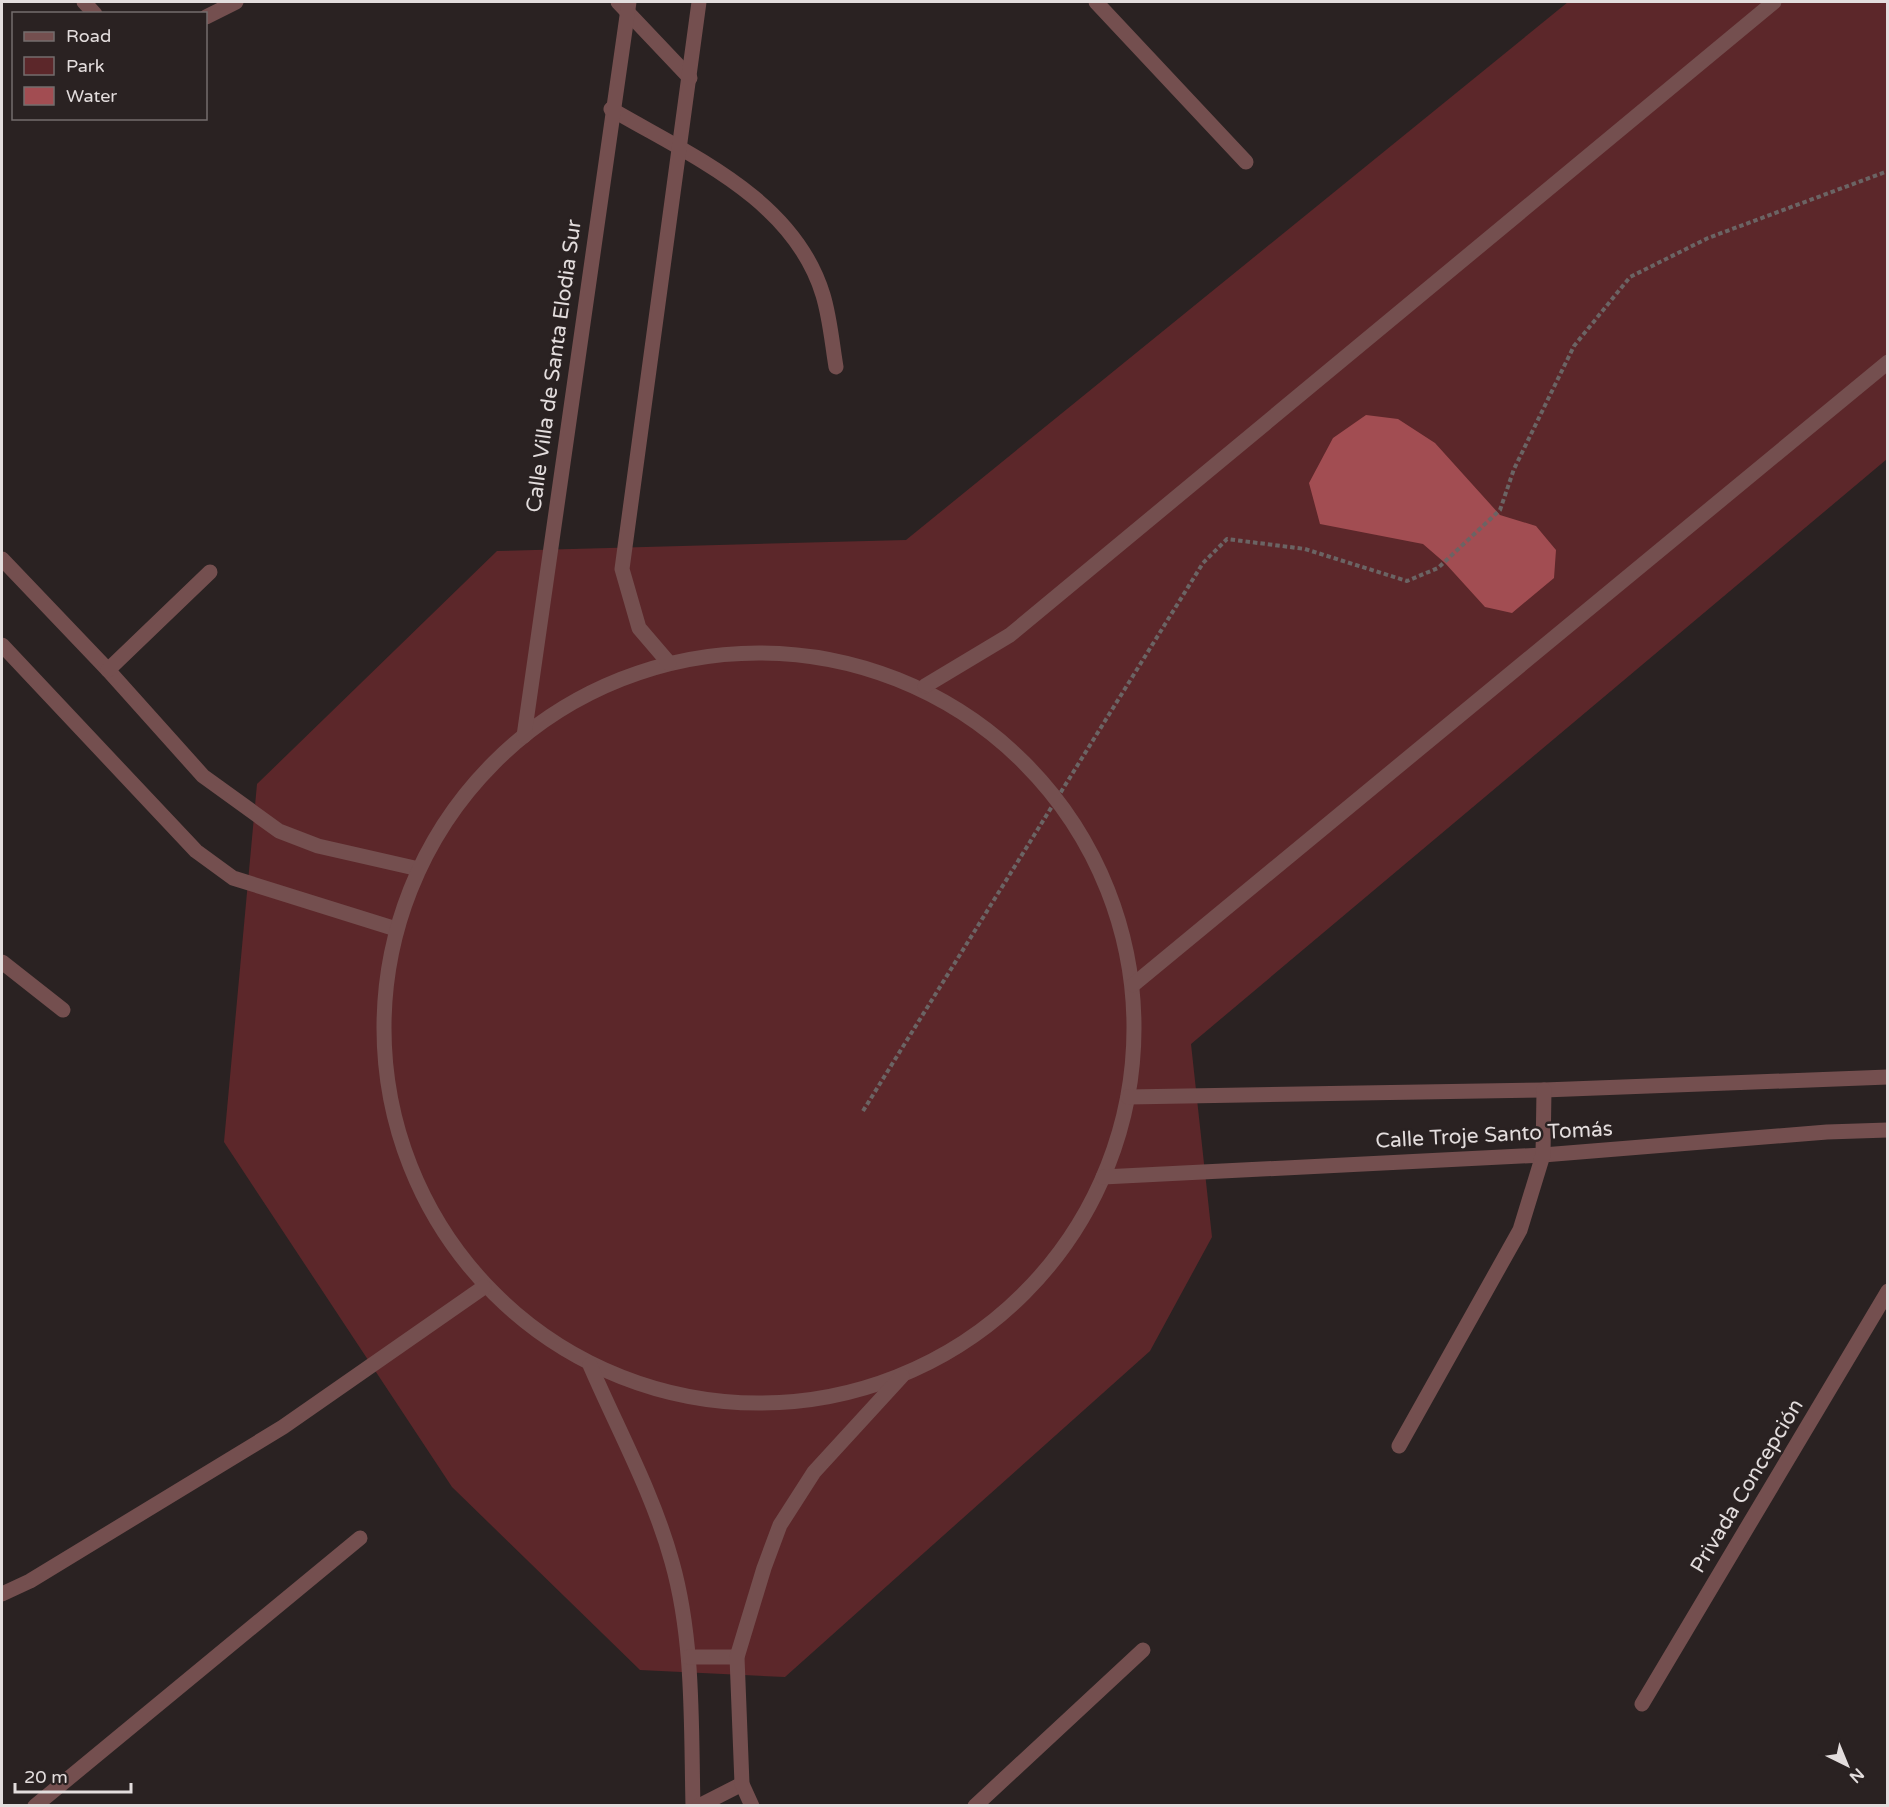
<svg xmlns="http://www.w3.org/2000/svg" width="1889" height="1807" viewBox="0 0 1889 1807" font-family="'Varela Round',sans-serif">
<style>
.green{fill:#5c272a}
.water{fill:#a24d52}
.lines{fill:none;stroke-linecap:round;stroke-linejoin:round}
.path{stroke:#6b6464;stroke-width:4;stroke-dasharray:4.5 3;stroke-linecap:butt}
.lane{stroke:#744f4f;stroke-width:15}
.street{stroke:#744f4f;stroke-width:15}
.labels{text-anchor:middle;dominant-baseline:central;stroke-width:5;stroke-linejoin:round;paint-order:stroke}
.street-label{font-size:21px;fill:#e3dddd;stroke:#2a2222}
</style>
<rect width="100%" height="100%" fill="#2a2222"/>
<polygon class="green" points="1568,2 1887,2 1887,459 1191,1044 1212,1237 1150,1351 785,1677 640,1670 452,1487 224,1142 257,784 497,551 906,540"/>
<polygon class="water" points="1366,415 1398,419 1435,443 1500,515 1536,526 1556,550 1554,578 1512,613 1485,607 1445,563 1423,544 1320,524 1309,483 1333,438"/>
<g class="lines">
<polyline class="path" points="863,1111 1203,563 1227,539 1305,549 1407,581 1438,568 1500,510 1514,469 1574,346 1630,277 1708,238 1888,171"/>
<polyline class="lane" points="35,1806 360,1538"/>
<g class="street">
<polyline points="84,2 95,14"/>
<polyline points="618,2 690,78"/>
<polyline points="1096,2 1246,162"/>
<polyline points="206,17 236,2"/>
<path d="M611 109C691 156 794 199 823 295 830 318 832 343 836 367"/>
<polyline points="2,559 108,670 203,776 279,831 318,846 419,869"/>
<polyline points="2,645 196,851 233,878 396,929"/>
<circle cx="759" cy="1028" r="375"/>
<polyline points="669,663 639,628 622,569 699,2"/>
<polyline points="108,670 210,572"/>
<polyline points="925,686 1010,635 1774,2"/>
<polyline points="524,736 629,2"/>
<polyline points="2,962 63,1010"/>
<polyline points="1133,985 1888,362"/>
<polyline points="1128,1097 1544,1090 1888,1077"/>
<polyline points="1103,1177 1543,1155 1827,1132 1888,1130"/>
<path d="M590 1365C618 1430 653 1493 672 1562 694 1640 691 1725 693 1806"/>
<polyline points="1399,1446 1520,1230 1543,1155 1544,1090"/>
<polyline points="2,1594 30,1581 283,1427 484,1287"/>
<polyline points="689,1657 737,1657"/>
<polyline points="1642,1704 1888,1291"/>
<polyline points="699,1806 742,1784"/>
<polyline points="752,1806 742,1784 737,1657 764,1568 780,1525 814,1472 902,1376"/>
<polyline points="975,1806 1143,1650"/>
</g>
</g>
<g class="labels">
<g class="street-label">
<text transform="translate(554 366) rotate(-82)">Calle Villa de Santa Elodia Sur</text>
<text transform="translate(1494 1135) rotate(-3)">Calle Troje Santo Tomás</text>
<text transform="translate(1747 1486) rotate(-59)">Privada Concepción</text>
</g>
</g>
<rect width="1889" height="1807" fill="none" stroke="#e3dddd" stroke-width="6"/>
<rect x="12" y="12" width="195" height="108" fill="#2a2222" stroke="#746d6d" stroke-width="1.5"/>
<rect x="24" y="32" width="30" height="9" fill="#744f4f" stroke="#746d6d" stroke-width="1.5"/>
<text x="66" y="42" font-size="18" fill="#e3dddd">Road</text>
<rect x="24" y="57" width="30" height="18" fill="#5c272a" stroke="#746d6d" stroke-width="1.5"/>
<text x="66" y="72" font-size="18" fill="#e3dddd">Park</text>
<rect x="24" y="87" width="30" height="18" fill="#a24d52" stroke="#746d6d" stroke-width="1.5"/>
<text x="66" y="102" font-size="18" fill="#e3dddd">Water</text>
<g transform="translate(1847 1765) rotate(137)" stroke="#2a2222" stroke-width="4.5" paint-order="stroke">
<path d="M0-4.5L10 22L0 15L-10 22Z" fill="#e3dddd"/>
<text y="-9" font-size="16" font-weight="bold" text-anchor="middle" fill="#e3dddd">N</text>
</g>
<path d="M15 1783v9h116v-9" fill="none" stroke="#e3dddd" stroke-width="3"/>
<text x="24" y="1783" font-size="18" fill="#e3dddd" stroke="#2a2222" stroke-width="4.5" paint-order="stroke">20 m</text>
</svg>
